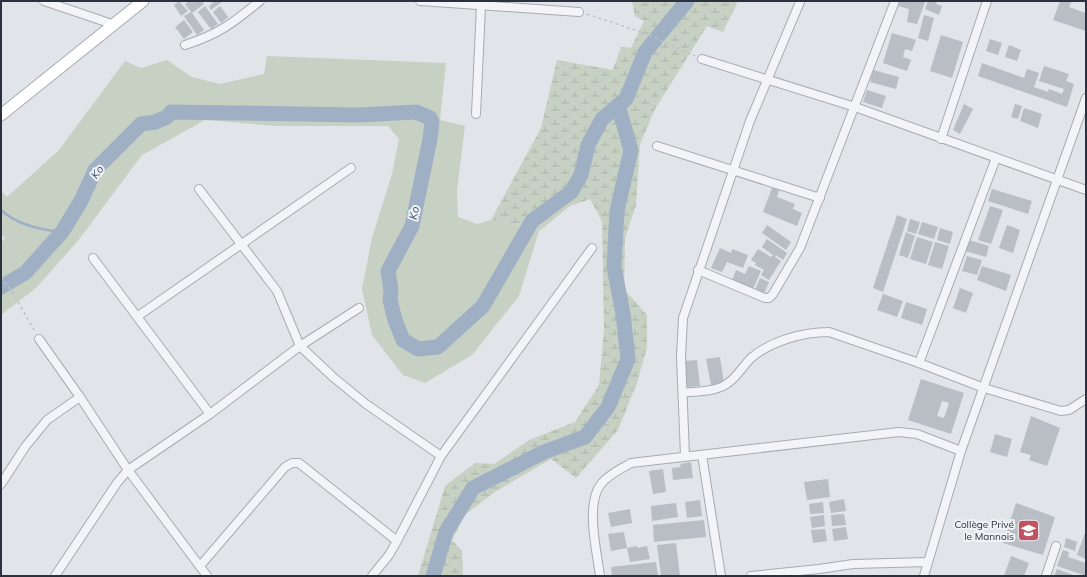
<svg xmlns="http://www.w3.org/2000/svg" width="1087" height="577" viewBox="0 0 1087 577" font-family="Mulish,sans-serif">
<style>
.grass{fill:#c6d1c3}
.wetland{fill:url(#wetland-marsh)}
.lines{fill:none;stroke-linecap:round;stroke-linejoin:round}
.stream{stroke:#a0b0c4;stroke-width:2.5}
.river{stroke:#a0b0c4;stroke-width:15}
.building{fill:#b9bdc4;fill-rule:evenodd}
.minor-casing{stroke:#a7abb2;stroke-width:10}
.secondary-casing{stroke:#a7abb2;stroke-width:13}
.path{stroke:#bfc1c7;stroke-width:1.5;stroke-dasharray:3 3;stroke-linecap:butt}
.minor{stroke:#f3f4f7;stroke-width:8}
.secondary{stroke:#fff;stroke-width:11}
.labels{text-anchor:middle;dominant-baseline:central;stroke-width:4;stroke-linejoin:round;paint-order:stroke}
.poi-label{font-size:10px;fill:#2b313e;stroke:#f0f2f6;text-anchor:end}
.water-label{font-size:11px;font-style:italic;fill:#3a4f6d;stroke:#f0f2f6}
</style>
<defs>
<pattern id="wetland-marsh" width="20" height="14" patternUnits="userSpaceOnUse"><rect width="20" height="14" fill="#c6d1c3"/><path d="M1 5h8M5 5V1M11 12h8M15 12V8" fill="none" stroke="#aab4a9"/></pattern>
</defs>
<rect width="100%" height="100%" fill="#e1e4e8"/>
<polygon class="grass" points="267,56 446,63 440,120 465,126 457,190 458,217 477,224 491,220 539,231 519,296 472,355 425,383 403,375 372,335 362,289 372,238 392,174 399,139 388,126 276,126 205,120 142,155 77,242 36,288 1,315 1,243 5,238 1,234 1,191 7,197 59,150 125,61 141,68 167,60 192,77 220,84 264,74"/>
<polygon class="wetland" points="632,1 738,1 723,32 707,26 655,109 640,144 636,205 625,238 624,289 647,315 647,347 637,383 618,430 576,478 551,459 495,492 465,515 452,540 462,551 463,576 418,576 445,486 475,463 494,464 529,440 575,422 599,385 604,329 602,221 590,199 570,206 539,231 491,220 541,128 557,60 613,70 621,47 631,48 644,21 635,16"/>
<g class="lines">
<path class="stream" d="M1 210C17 225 41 230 62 232"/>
<g class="river">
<polyline points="1,287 25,273 62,232 81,201 95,170 141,124 155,122 167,117 171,112 359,115 416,112 430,118 432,122 430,139 412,226 388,271 391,290 390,300 395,320 403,340 418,349 438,347 483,306 532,221 571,192 581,175 588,145 602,119 626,99 645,52 687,1"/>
<polyline points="433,576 446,532 473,488 544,452 585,437 608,407 628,359 623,314 614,267 617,211 631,150 618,105"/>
</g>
</g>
<g class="building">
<polygon points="179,1 188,11 181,16 174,5"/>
<polygon points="190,1 202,1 204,4 192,13 204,30 197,35 184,16 191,12 185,4"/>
<polygon points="215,1 223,1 211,10 209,6"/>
<polygon points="899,1 925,2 917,24 907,22 909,9 898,6"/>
<polygon points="928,1 937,1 936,4 942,6 939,15 925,9"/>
<polygon points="1060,1 1072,1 1069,7 1086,13 1086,31 1053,20"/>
<polygon points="205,6 218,24 211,29 198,12"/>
<polygon points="220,6 228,17 221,23 213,12"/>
<polygon points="924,15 934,18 928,41 918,38"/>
<polygon points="184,20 193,32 184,39 175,27"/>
<polygon points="892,33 916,40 912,51 905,49 903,57 911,60 907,71 883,63"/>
<polygon points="941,35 963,42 952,78 930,71"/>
<polygon points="990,39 1002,43 998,55 986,51"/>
<polygon points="1009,45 1021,50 1017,61 1005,57"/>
<polygon points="982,63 1024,78 1027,69 1039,73 1034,87 1048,92 1049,89 1062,94 1064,89 1039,81 1044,66 1069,74 1066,81 1074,84 1067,107 978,76"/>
<polygon points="873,70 899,77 896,89 870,82"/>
<polygon points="867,90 886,96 882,108 863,102"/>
<polygon points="964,104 973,109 960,134 953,130"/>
<polygon points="1015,104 1022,106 1018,119 1011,117"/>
<polygon points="1024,108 1042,114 1038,128 1020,121"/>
<polygon points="772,188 779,190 777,197 795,204 793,209 802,213 797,226 763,212"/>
<polygon points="992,189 1032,201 1028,214 988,201"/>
<polygon points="990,206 1003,210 991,244 978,240"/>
<polygon points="897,215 907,219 883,292 873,288"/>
<polygon points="910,219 920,222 916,234 907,231"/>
<polygon points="922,222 938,227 934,239 918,234"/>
<polygon points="767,225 791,242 786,250 762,233"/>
<polygon points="1007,225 1020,230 1013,253 999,248"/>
<polygon points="940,228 953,232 950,244 937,240"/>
<polygon points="906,232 915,236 908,258 899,255"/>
<polygon points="917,237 933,242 926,264 910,259"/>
<polygon points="767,239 787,253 783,260 776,255 775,257 781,261 769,280 761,275 764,270 755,265 756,263 751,260 758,249 771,257 773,255 762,247"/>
<polygon points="969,240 989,246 986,257 965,251"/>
<polygon points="935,242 949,246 942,269 928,265"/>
<polygon points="720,248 731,253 732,249 748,255 743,268 727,262 722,272 711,268"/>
<polygon points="967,256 982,260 977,275 962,271"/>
<polygon points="749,266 761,271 753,289 732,280 736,270 745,274"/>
<polygon points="982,266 1011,275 1006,291 977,280"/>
<polygon points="760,278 769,282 764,294 755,290"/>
<polygon points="960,288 973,293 966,313 953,308"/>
<polygon points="883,294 903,301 897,317 877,310"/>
<polygon points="906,302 927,309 922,325 901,318"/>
<polygon points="720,357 724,383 711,385 706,359"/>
<polygon points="697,360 700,386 687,387 685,361"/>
<path d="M921 379 964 393 951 434 908 420ZM942 401 949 403 944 418 937 416Z"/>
<polygon points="1031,416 1060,428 1047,466 1029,460 1031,455 1020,452"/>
<polygon points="995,434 1012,439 1007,457 990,452"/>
<polygon points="691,462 693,478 673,480 672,468 681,467 680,464"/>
<polygon points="663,469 666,492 653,494 649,471"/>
<polygon points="828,479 830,497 807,500 804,482"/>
<polygon points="844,499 846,511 831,513 829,502"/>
<polygon points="700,500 702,516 687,518 685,502"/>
<polygon points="823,502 824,513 810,514 809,504"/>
<polygon points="676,503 678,517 652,521 651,506"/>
<polygon points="1016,503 1055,517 1043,555 1003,543"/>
<polygon points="630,509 632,523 611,527 608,513"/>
<polygon points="844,514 846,525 832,526 831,515"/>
<polygon points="824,515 825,526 812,528 810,517"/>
<polygon points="704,520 706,537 654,542 653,525"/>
<polygon points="846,527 848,539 834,541 832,529"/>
<polygon points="825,529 827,541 813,543 811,530"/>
<polygon points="1086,530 1086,559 1077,555"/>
<polygon points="624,532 627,548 611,551 608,534"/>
<polygon points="1066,538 1077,542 1075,551 1064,547"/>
<polygon points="676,543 680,576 661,576 657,545"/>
<polygon points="637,546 637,548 647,546 650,559 630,562 627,548"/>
<polygon points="1063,550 1069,552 1068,557 1086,563 1086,576 1057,566"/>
<polygon points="1011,556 1029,563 1024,576 1004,576"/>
<polygon points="656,562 658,576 612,576 611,567"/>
<polygon points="1057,569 1076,576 1054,576"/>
</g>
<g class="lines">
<defs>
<g id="minor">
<polyline points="44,1 112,24"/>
<polyline points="420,1 579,12"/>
<path d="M185 45C219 34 233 23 260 1"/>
<polyline points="702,59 855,107 1086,190"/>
<polyline points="476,114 481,6 478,2"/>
<polyline points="941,139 987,1"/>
<polyline points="657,146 820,198"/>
<polyline points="199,189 277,291 300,346 333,377 366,404 441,456"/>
<polyline points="93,258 210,414"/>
<polyline points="698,270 765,298 769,298 773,294 800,248 895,1"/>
<polyline points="138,316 351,168"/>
<polyline points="39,339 80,397 128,470 207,576"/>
<polyline points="919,363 996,158"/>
<path d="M683 393C697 391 717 392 728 383 737 377 743 366 751 358 771 341 803 332 829 332L919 363 984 388 1061 411 1069 410 1086 399"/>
<polyline points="702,455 721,576"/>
<polyline points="685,456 681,356 683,318 750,121 800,2"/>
<polyline points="1,484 25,447 47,420 80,397"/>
<polyline points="200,566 285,467 292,463 299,463 397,541"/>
<polyline points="55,576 117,483 128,470 210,414 300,346 359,308"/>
<polyline points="372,576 389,555 397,541 441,456 592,248"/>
<path d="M600 576C597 552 585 504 601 484 609 474 621 469 631 463L899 432 917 434 961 451"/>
<polyline points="751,576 819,569 853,564 928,562"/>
<polyline points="924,576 961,451 1086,98"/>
<polyline points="1046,576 1056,546"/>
</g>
<polyline id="secondary" points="1,115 143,1"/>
</defs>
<use href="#minor" class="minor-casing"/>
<use href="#secondary" class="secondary-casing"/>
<g class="path">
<polyline points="587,14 644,33 695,56"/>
<polyline points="1,277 13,293 35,332"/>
</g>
<use href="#minor" class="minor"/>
<use href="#secondary" class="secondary"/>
</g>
<defs>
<symbol id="school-square" viewBox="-11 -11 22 22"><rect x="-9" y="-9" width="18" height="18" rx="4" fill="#bf5460" stroke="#f0f2f6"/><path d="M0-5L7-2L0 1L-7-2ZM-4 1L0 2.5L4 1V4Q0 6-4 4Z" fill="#fff"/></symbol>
</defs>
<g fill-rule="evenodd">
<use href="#school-square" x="1016" y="518" width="25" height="25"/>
</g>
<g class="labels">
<g class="poi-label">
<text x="1014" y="524">Collège Privé<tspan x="1014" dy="12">le Mannois</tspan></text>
</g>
<g class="water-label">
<text transform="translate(97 172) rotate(-54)">Ko</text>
<text transform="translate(414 213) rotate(-78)">Ko</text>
</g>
</g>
<rect width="1087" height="577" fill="none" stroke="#2b313e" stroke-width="4"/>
</svg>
